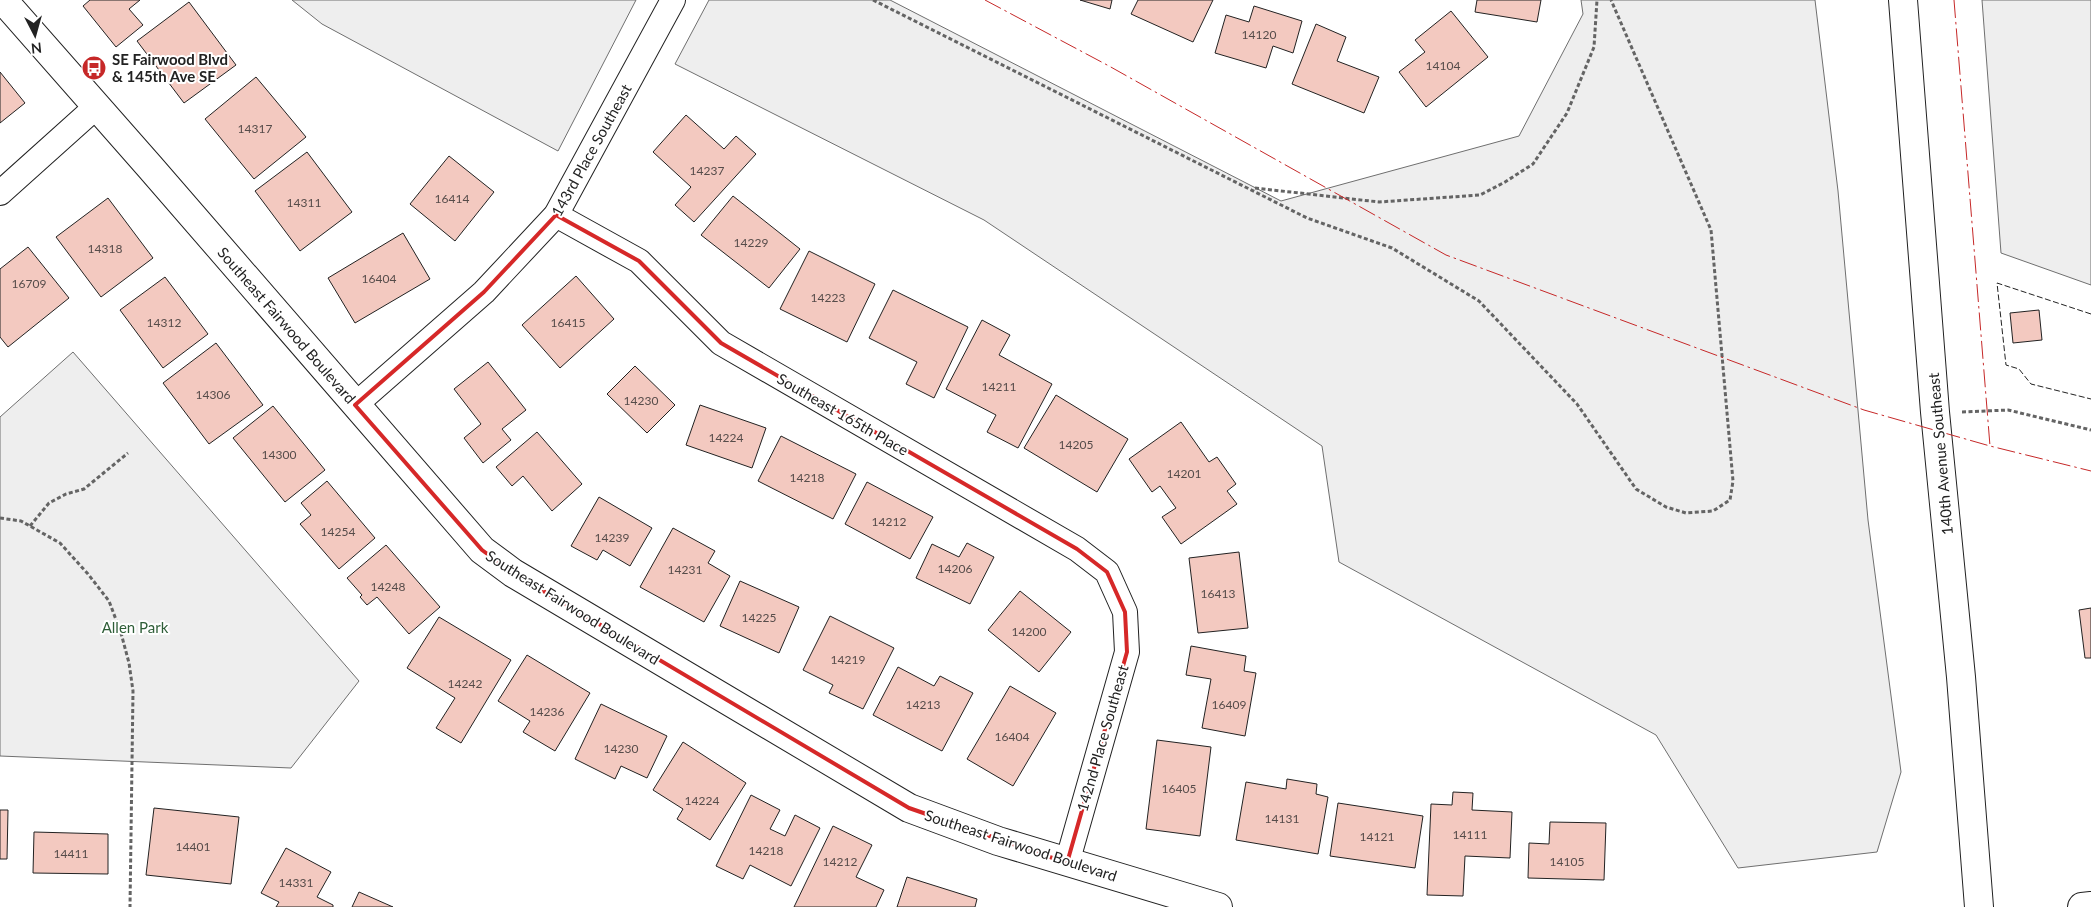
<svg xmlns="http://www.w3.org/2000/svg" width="2091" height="907" viewBox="0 0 2091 907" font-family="Lato,sans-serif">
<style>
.green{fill:#eee;stroke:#6f6f6f}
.building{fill:#f3c9c0;stroke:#222}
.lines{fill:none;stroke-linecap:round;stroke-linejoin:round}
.minor-casing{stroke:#222;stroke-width:26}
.tertiary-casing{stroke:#222;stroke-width:30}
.secondary-casing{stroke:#222;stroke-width:30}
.path{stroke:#646464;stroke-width:3;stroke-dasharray:4 2.5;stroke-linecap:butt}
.minor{stroke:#fff;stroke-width:24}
.tertiary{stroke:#fff;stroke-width:28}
.secondary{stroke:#fff;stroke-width:28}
.fence{stroke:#222;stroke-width:1;stroke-dasharray:6 2.5;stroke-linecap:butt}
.power{stroke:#c62828;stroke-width:1;stroke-dasharray:18 4 2.5 4;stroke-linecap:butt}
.marked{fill:none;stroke:#d62828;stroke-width:4;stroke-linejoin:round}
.labels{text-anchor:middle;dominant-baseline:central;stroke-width:4;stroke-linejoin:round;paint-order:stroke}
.number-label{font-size:12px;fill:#564c4a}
.poi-label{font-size:15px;font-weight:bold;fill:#222;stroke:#fff;text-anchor:start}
.street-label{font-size:15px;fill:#222;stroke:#fff}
.park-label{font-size:15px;fill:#2f5e38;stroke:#fff}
</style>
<rect width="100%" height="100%" fill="#fff"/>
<g class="green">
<polygon points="292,0 636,0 558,151 322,24"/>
<polygon points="709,0 890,0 1281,201 1519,136 1583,14 1581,0 1815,0 1838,191 1868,520 1901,772 1877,852 1738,868 1656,735 1339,562 1322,446 984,220 675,64"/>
<polygon points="1982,0 2091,0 2091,285 2001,253"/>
<polygon points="73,352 359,681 291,768 0,756 0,417"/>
</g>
<g class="building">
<polygon points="90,0 140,0 129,9 143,25 116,47 83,6"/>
<polygon points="1080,0 1112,0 1110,9"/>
<polygon points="1138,0 1213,0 1193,42 1131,14"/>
<polygon points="1477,0 1541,0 1537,22 1475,12"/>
<polygon points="189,2 236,65 184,103 137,41"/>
<polygon points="1254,6 1302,21 1293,53 1273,46 1266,68 1215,53 1226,15 1249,22"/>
<polygon points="1451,11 1488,57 1426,107 1399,72 1425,52 1415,40"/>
<polygon points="1316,24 1346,37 1337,61 1379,77 1364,113 1292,84"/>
<polygon points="0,72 25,103 0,123"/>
<polygon points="256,77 306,137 254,179 205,119"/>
<polygon points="686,115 724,149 736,136 756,154 694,222 675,205 691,187 653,152"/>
<polygon points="307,152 352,212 300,251 255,191"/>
<polygon points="449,156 494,192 455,241 410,204"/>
<polygon points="733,196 800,249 769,288 701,235"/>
<polygon points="108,198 153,258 101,297 56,237"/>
<polygon points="403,233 430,279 355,323 328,278"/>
<polygon points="28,247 69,298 8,347 0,337 0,269"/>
<polygon points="809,251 875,284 847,342 780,309"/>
<polygon points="576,276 614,319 560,368 522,325"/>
<polygon points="165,277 208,334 163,368 120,310"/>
<polygon points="893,290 968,327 934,398 906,384 917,362 869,338"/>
<polygon points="2039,310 2042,340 2013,343 2010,313"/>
<polygon points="982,320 1010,335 999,355 1052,384 1018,448 987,432 996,415 946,389"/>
<polygon points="216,343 263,405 209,444 163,383"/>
<polygon points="488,362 526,410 502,429 511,440 483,463 464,438 481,424 454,389"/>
<polygon points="635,366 675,405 647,433 607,394"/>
<polygon points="1056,395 1128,439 1097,492 1024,448"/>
<polygon points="700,405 766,428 752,468 686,445"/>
<polygon points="273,406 325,470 285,502 233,438"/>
<polygon points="1181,422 1209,462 1217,457 1236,484 1227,491 1237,504 1181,544 1162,517 1176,508 1160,486 1152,492 1129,459"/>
<polygon points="537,432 582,484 552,511 523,476 512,486 496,467"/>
<polygon points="781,436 856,474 833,519 758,481"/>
<polygon points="327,481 375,538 339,569 300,524 311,515 301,503"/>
<polygon points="867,482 933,517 910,559 845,524"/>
<polygon points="599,497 652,528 630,566 603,550 597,560 571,546"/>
<polygon points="673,528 715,551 708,563 730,576 704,622 640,587"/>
<polygon points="967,543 994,557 970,604 916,578 932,544 959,557"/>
<polygon points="386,545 440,607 409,634 377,597 367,605 360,597 362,595 347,578"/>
<polygon points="1239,552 1248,628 1198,633 1189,558"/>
<polygon points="740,581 799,607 779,653 720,626"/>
<polygon points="1020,591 1071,632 1039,672 988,630"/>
<polygon points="2091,608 2091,658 2085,658 2079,610"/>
<polygon points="830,616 894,648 863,709 829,693 833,685 803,670"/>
<polygon points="439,617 511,660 461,743 436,728 455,698 407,668"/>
<polygon points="1191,646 1246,656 1244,671 1256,673 1245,736 1202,728 1211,679 1186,675"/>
<polygon points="527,655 590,693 555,751 523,732 530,721 498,701"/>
<polygon points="898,667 934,686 940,676 973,693 942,751 873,715"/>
<polygon points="1010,686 1056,713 1013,786 967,759"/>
<polygon points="601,704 667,736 647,778 621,766 615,779 575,759"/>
<polygon points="1157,740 1211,747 1200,836 1146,829"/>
<polygon points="683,742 746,783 710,840 677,819 683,809 653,790"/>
<polygon points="1287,779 1317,784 1316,794 1328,797 1318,854 1236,840 1246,782 1286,789"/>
<polygon points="1453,792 1473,793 1472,810 1512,812 1510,858 1465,856 1463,896 1427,895 1431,804 1452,805"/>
<polygon points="751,795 780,810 770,829 785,836 795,815 820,828 791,886 750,865 743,879 716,866"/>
<polygon points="1338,803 1423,816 1415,868 1330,856"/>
<polygon points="154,808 239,817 231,884 146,875"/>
<polygon points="0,810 8,810 7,859 0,859"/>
<polygon points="1550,822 1606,823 1604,880 1528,878 1529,843 1549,844"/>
<polygon points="833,826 872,845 856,877 884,890 876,907 794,907"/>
<polygon points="34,832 108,834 108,874 33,873"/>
<polygon points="286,848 331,872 317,897 333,905 333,907 276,907 279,902 261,893"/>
<polygon points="907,877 977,899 975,907 897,907"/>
<polygon points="359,892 393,907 352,907"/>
</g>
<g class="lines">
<defs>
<g id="minor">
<polyline points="0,193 97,106"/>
<polyline points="556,215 639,261 721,343 1077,549 1107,572 1125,612 1127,652 1067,863"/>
<polyline points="355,405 484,292 556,215 673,0"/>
</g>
<g id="tertiary">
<polyline points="3,0 150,167 482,550 513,573 909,808 998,841 1218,907"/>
<polyline points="2082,907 2091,906"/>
</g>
<polyline id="secondary" points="1903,0 1935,412 1961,677 1979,907"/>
</defs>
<use href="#minor" class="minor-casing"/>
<use href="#tertiary" class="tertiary-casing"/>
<use href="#secondary" class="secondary-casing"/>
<g class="path">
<polyline points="873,0 1307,218 1392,248 1479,301 1577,404 1636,489 1666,507 1686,513 1713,511 1730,500 1733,481 1711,230 1611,0"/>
<polyline points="1255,188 1379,202 1480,195 1505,182 1533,164 1567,113 1594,47 1597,0"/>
<polyline points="1962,412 2008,410 2091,430"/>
<polyline points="0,518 21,521 60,543 88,574 109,601 121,633 129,663 133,691 130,907"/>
<polyline points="30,526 49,503 66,494 84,489 128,453"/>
</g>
<use href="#minor" class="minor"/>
<use href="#tertiary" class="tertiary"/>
<use href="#secondary" class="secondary"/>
<polyline class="fence" points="2091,314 1997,283 2006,365 2019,369 2031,384 2091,399"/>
<g class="power">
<polyline points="985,0 1109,66 1446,255 1864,410 1990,446 2091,471"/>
<polyline points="1954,0 1990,446"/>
</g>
</g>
<path class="marked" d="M556 215 639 261 721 343 1077 549 1107 572 1125 612 1127 652 1067 863 909 808 513 573 482 550 355 405 484 292Z"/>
<defs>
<symbol id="bus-disc" viewBox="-11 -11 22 22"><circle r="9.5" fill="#c62828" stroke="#fff"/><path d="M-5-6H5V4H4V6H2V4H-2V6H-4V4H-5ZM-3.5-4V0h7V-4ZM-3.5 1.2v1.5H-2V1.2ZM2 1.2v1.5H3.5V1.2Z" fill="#fff"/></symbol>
</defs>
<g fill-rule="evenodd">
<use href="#bus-disc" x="80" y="54" width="28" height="28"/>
</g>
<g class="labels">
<g class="number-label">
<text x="1259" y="34">14120</text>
<text x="1443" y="65">14104</text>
<text x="255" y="128">14317</text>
<text x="707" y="170">14237</text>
<text x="452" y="198">16414</text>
<text x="304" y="202">14311</text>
<text x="751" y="242">14229</text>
<text x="105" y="248">14318</text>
<text x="379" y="278">16404</text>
<text x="29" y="283">16709</text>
<text x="828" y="297">14223</text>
<text x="164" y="322">14312</text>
<text x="568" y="322">16415</text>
<text x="999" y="386">14211</text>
<text x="213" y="394">14306</text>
<text x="641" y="400">14230</text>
<text x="726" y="437">14224</text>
<text x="1076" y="444">14205</text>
<text x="279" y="454">14300</text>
<text x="1184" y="473">14201</text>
<text x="807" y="477">14218</text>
<text x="889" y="521">14212</text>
<text x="338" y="531">14254</text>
<text x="612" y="537">14239</text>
<text x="955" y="568">14206</text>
<text x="685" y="569">14231</text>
<text x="388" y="586">14248</text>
<text x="1218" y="593">16413</text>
<text x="759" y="617">14225</text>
<text x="1029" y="631">14200</text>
<text x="848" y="659">14219</text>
<text x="465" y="683">14242</text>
<text x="923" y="704">14213</text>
<text x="1229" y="704">16409</text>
<text x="547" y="711">14236</text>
<text x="1012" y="736">16404</text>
<text x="621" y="748">14230</text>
<text x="1179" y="788">16405</text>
<text x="702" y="800">14224</text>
<text x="1282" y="818">14131</text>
<text x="1470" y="834">14111</text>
<text x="1377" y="836">14121</text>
<text x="193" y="846">14401</text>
<text x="766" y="850">14218</text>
<text x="71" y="853">14411</text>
<text x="840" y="861">14212</text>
<text x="1567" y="861">14105</text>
<text x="296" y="882">14331</text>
</g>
<g class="poi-label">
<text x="112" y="59">SE Fairwood Blvd<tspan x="112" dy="17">&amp; 145th Ave SE</tspan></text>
</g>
<g class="street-label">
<text transform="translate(591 150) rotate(-61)">143rd Place Southeast</text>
<text transform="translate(287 325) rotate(49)">Southeast Fairwood Boulevard</text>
<text transform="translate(843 414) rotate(30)">Southeast 165th Place</text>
<text transform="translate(1940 454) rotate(-95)">140th Avenue Southeast</text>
<text transform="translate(573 607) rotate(32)">Southeast Fairwood Boulevard</text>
<text transform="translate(1102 738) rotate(-74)">142nd Place Southeast</text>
<text transform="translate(1021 845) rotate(18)">Southeast Fairwood Boulevard</text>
</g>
<g class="park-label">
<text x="135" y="627">Allen Park</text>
</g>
</g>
<g transform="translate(35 35) rotate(174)" stroke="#ffffff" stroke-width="4" paint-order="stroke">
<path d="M0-4L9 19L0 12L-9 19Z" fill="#222222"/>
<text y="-8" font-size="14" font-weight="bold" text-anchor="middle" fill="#222222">N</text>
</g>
</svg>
